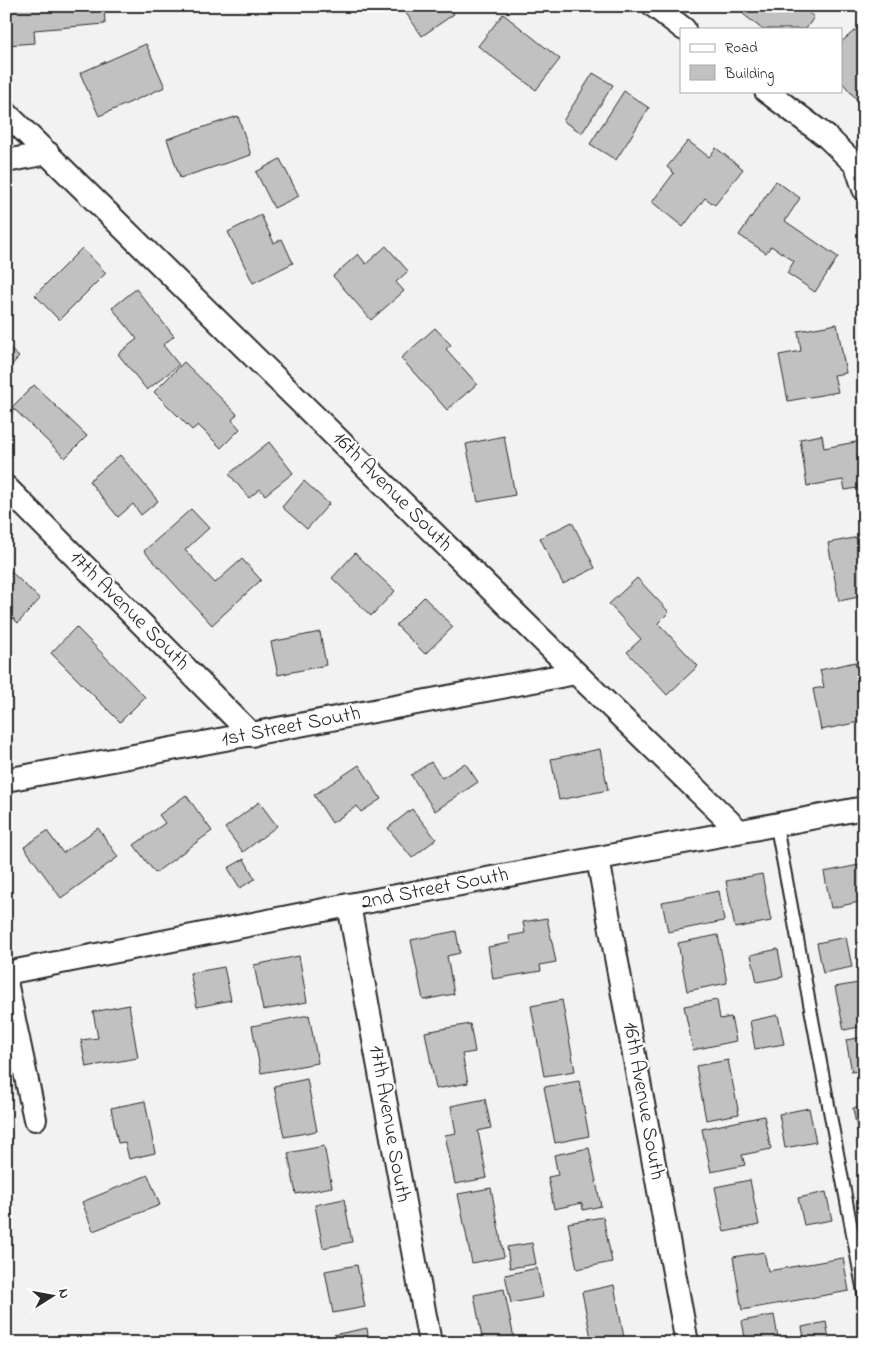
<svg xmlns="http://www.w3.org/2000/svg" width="870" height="1349" viewBox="0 0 870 1349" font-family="'Indie Flower',sans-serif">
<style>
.building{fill:#c1c1c1;stroke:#2b2b2b}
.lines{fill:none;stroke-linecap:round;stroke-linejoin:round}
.service-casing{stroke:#2b2b2b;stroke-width:15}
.minor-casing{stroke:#2b2b2b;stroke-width:26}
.service{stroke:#fff;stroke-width:11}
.minor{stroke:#fff;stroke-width:22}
.labels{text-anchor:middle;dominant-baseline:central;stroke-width:4.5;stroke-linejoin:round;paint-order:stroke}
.street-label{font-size:21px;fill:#2b2b2b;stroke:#fff}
</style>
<rect width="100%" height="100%" fill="#f2f2f2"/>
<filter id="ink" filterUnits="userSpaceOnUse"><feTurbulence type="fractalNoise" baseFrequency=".02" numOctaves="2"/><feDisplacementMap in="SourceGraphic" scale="10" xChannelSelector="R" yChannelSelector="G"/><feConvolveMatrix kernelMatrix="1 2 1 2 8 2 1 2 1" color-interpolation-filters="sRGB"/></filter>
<g filter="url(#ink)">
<g class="building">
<polygon points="6,6 104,6 105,24 34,30 35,43 6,45"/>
<polygon points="401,6 449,6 454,14 422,36"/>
<polygon points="749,6 800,6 814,17 806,29 762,29 743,14"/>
<polygon points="503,14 560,59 536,90 478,46"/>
<polygon points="864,23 864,108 841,81 841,42"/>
<polygon points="146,44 165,87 99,116 80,73"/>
<polygon points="593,73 613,85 582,133 563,121"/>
<polygon points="624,91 649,108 616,160 590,144"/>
<polygon points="238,116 251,155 180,178 167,139"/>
<polygon points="688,141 709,157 716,148 743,169 715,205 705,198 683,227 652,202 674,173 667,167"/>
<polygon points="280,159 299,196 274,208 256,172"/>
<polygon points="776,181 800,198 785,221 838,257 815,292 787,273 794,261 771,246 766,253 739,235"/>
<polygon points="261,215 274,243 282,239 293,263 253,283 228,232"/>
<polygon points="386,246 408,271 396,282 404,291 371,320 333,276 358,254 366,264"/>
<polygon points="82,248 106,273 59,320 35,295"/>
<polygon points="136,289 174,336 163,345 179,365 147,390 118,354 137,339 112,308"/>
<polygon points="837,324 846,373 834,375 838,392 788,401 779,355 801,351 798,331"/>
<polygon points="435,328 451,345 446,349 477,384 447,410 401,358"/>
<polygon points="6,345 19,357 6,371"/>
<polygon points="184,362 237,414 232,420 240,429 221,448 198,425 192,430 154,392"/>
<polygon points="34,385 87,436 65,458 12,407"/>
<polygon points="822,435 824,448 861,441 864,458 864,487 845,490 843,480 807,486 800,439"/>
<polygon points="504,436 515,495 478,502 466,444"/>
<polygon points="269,442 293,473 265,495 260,489 249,498 229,474"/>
<polygon points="120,455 158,501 141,515 133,504 118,517 89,481"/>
<polygon points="304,481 329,504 307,529 282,507"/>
<polygon points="191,509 209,528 185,550 215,583 242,559 261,580 212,625 144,551"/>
<polygon points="572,522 595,568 563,584 540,538"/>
<polygon points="864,536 864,596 839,601 828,543"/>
<polygon points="355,553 395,591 371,616 332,578"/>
<polygon points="6,567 40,599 18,623 6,612"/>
<polygon points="637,578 669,612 658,623 698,666 667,695 627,652 641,639 609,604"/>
<polygon points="424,597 453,627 425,654 396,625"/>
<polygon points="76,627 145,697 120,722 51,653"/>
<polygon points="320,632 326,665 278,675 271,642"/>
<polygon points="855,662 861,689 864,688 864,721 821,730 813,689 824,687 820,670"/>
<polygon points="7,695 11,721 6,722 6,695"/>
<polygon points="600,749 608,790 559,800 551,759"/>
<polygon points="431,762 442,778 465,763 478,782 435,811 411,775"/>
<polygon points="359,765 381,799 361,812 357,806 332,823 314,795"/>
<polygon points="186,795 212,831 155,873 134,845 165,823 159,815"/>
<polygon points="259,802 277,826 243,852 225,828"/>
<polygon points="412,809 436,839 412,858 388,828"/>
<polygon points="98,828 118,857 61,898 24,847 47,831 63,853"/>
<polygon points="244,859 255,879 240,888 228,868"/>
<polygon points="864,864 864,901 831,908 824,872"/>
<polygon points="762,874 771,921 735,928 726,881"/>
<polygon points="719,891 724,921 668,932 662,902"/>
<polygon points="547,918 556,962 540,965 541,971 493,979 488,947 510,943 509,936 525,933 523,922"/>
<polygon points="456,931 460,953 447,956 454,994 423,1000 411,940"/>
<polygon points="718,935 727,983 687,991 678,943"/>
<polygon points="846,937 852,967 823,973 817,943"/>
<polygon points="778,949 783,977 757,982 751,955"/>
<polygon points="299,956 307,1002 263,1010 254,965"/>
<polygon points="224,967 231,1000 197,1007 190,973"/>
<polygon points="864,982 864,1026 844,1030 835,987"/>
<polygon points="562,1000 575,1071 544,1076 531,1006"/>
<polygon points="717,1000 720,1019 731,1017 736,1041 693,1050 684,1006"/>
<polygon points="129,1005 138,1058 86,1067 81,1040 98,1038 93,1012"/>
<polygon points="309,1015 318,1063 261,1073 252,1026"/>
<polygon points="778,1015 784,1044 755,1049 750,1021"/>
<polygon points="470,1024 475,1052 462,1054 468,1083 436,1089 425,1032"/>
<polygon points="864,1037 864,1070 852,1072 846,1040"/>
<polygon points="728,1060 739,1114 706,1120 696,1066"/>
<polygon points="307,1079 317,1131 284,1137 274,1086"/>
<polygon points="579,1081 589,1136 555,1143 544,1087"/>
<polygon points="485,1099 491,1128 478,1131 487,1178 455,1184 445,1135 456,1133 451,1106"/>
<polygon points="145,1101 155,1153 129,1159 125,1142 118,1143 111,1108"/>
<polygon points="864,1106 864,1151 861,1152 853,1108"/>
<polygon points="809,1108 816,1142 785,1148 779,1114"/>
<polygon points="764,1116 771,1149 742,1155 745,1165 711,1172 702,1129"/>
<polygon points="324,1146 332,1187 296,1194 288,1153"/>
<polygon points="589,1148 601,1206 583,1210 582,1203 554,1209 548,1177 558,1175 554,1155"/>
<polygon points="148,1175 160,1205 93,1231 82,1202"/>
<polygon points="750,1180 759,1225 724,1232 715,1187"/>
<polygon points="491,1188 504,1257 472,1263 458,1194"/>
<polygon points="826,1192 832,1220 804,1225 798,1198"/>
<polygon points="344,1199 352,1242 323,1248 315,1205"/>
<polygon points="603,1217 612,1262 577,1269 568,1223"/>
<polygon points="532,1243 536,1264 510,1268 507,1247"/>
<polygon points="764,1252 768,1271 843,1258 849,1291 742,1310 733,1257"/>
<polygon points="357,1265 365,1307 333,1313 325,1271"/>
<polygon points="537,1268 543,1297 511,1303 505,1275"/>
<polygon points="614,1285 625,1343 592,1343 582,1292"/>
<polygon points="504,1289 515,1343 483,1343 474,1295"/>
<polygon points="774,1315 779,1343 746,1343 742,1321"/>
<polygon points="826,1322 830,1343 805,1343 802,1327"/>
<polygon points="367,1328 369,1343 335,1343 333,1335"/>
</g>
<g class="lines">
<defs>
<polyline id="service" points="776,824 864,1295"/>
<g id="minor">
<polyline points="654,6 684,29"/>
<polyline points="766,91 827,137 856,165 864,189"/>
<polyline points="6,113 576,673 738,830"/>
<polyline points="6,161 48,153"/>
<polyline points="6,487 252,735"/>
<polyline points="6,780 576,673"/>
<polyline points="598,859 687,1343"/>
<polyline points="349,905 430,1343"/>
<polyline points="6,973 349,905 864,808"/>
<polyline points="6,982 35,1119"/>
</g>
</defs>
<use href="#service" class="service-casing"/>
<use href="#minor" class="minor-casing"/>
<use href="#service" class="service"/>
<use href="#minor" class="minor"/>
</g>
</g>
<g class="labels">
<g class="street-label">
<text transform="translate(392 492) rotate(45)">16th Avenue South</text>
<text transform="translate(129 611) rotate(45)">17th Avenue South</text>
<text transform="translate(291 727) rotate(-11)">1st Street South</text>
<text transform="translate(435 889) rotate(-11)">2nd Street South</text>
<text transform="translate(643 1101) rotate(80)">16th Avenue South</text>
<text transform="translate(389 1124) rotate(80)">17th Avenue South</text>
</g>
</g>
<rect width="870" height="1349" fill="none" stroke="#fff" stroke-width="25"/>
<rect x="12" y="12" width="845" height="1324" fill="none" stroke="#2b2b2b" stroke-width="2" filter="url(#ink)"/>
<rect x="680" y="28" width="162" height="65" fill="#ffffff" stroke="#aaaaaa"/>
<rect x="690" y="44" width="25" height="8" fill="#ffffff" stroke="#aaaaaa"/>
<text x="725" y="52" font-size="15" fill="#2b2b2b">Road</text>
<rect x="690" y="65" width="25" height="15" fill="#c1c1c1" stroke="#aaaaaa"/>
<text x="725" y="78" font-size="15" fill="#2b2b2b">Building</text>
<g transform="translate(52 1296) rotate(79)" stroke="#ffffff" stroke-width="4" paint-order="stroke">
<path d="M0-4L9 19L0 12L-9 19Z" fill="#2b2b2b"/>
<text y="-8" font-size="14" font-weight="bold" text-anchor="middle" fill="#2b2b2b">N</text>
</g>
</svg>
